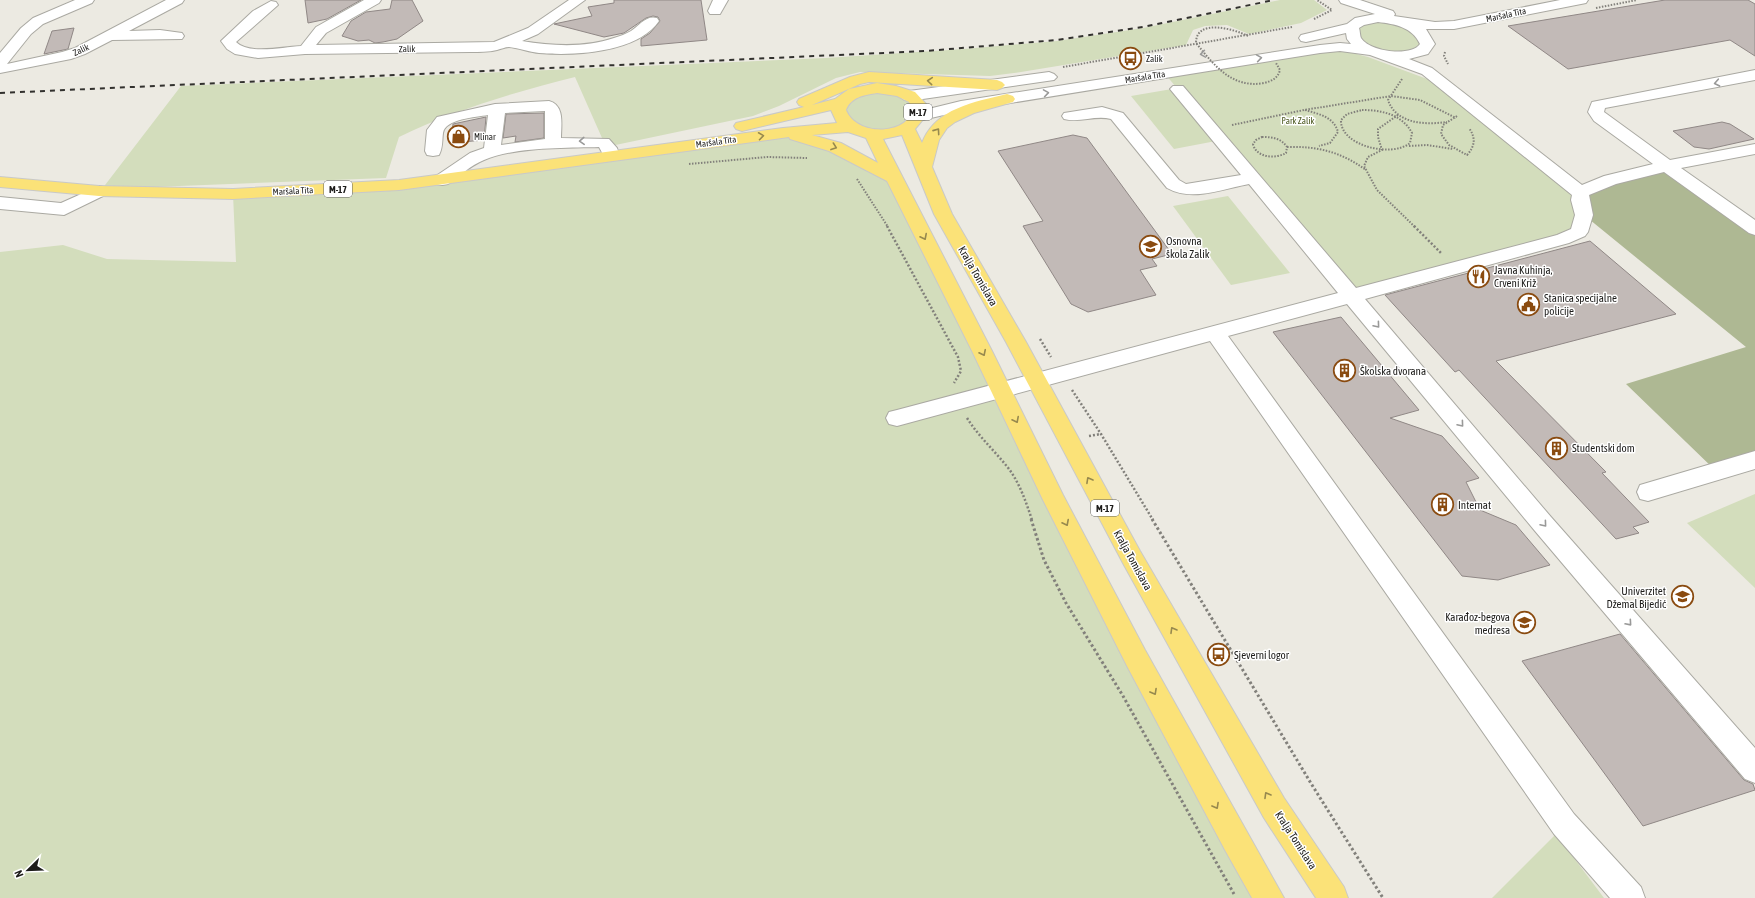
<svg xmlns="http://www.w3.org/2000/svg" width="1755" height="898" viewBox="0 0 1755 898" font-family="'Asap Condensed',sans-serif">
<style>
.green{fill:#d3ddbc}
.forest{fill:#aeb893}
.building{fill:#c2bab7;stroke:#908886}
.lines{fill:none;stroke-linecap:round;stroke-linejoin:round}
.minor-casing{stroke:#aaa9a2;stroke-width:2}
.major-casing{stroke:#c9c9c8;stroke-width:2}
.path-far2{stroke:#82807b;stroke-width:2;stroke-dasharray:1.5 1.5;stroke-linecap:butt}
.path-far1{stroke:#82807b;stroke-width:2.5;stroke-dasharray:2 2;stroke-linecap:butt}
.path{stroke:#82807b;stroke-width:3;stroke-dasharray:2.5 2.5;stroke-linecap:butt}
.minor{fill:#fff;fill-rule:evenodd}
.major{fill:#fbe278;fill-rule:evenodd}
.rail{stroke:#32312e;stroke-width:2;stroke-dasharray:5 5;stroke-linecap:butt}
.path-bridge{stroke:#82807b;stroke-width:2;stroke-dasharray:1.5 1.5;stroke-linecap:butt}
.oneway{stroke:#999998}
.oneway2{stroke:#97894e}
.labels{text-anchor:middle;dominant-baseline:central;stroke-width:3;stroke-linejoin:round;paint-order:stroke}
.far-street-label{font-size:9px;fill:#1d1c1a;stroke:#fff}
.far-poi-label{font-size:9px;fill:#1d1c1a;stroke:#fff;text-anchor:start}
.far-park-label{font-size:9px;fill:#49561c;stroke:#fff}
.shield{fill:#fff;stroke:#61605f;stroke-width:1}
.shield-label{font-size:10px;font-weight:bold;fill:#1d1c1a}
.poi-label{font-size:11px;fill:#1d1c1a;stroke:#fff;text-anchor:start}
.street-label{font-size:11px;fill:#1d1c1a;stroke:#fff}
</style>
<rect width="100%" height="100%" fill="#eceae2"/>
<g class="green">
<path d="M1280 0H1314L1327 10 1301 23 1249 34 1227 25 1205 26 1193 30 1186 45 1021 72 990 76 860 72 836 78 779 106 753 116 606 147 575 77C515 92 454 110 399 137L386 178 102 189 181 86 826 58 964 49 1057 41 1143 28Z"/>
<polygon points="1368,20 1399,22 1426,43 1409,55 1364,46 1355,26"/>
<polygon points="1320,49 1349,52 1368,57 1446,86 1581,193 1579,232 1352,295 1165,74"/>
<polygon points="1172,89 1216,141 1174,149 1131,96"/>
<polygon points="865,90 908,98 916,111 897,130 859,129 842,105"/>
<polygon points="783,133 811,140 894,178 1269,898 0,898 0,252 63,245 107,259 236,262 233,194 399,185"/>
<polygon points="1228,196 1290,273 1231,285 1173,206"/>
<polygon points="1755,494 1755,588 1687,523"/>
<polygon points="1556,834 1604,898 1492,898"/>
</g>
<polygon class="forest" points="1665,165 1755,232 1755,460 1716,471 1626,384 1746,347 1584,215 1581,193"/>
<g class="building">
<polygon points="305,0 361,0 327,19 308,23"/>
<polygon points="392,0 412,0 423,21 397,39 383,42 375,43 369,40 358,41 342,36 351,21 366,12 390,9"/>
<polygon points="614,0 701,0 707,40 641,46 641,39 650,33 660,21 658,17 653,16 646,18 624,33 604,37 554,24 592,16 588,7 614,3"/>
<polygon points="1665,0 1748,0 1755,4 1755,56 1730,40 1568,69 1508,26"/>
<polygon points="74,28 68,49 44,54 52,31"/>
<polygon points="544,113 544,138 515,142 516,136 503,138 506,114"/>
<polygon points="486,117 484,140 451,143 453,124"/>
<polygon points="1722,122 1730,124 1754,139 1709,149 1694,147 1673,131"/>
<polygon points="1073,135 1087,138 1172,254 1152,259 1157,266 1140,270 1156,295 1088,312 1071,304 1023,226 1043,221 998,151"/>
<polygon points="1590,241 1676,314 1496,361 1606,472 1602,473 1649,522 1633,527 1639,533 1616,539 1459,370 1455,372 1385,295"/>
<polygon points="1341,317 1419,410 1390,418 1442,436 1479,478 1466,482 1480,510 1516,525 1550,565 1498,580 1462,576 1273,332"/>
<polygon points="1620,634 1744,780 1753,784 1755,790 1643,826 1522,661"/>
</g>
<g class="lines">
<defs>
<g id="minor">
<polygon points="75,0 94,0 92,3 43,24 31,34 7,64 62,52 75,48 166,0 184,0 182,3 129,31 160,30 182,33 184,36 182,39 112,40 85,54 71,59 0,73 0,53 21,28 33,18"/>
<path d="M364 0H381L379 3 326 33 316 45 494 42 528 28 569 0H585L538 34 522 41C552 46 585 48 614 38 620 36 626 34 631 31 640 25 646 15 657 18L659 21C637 53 574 56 539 53 529 52 519 48 509 47 505 47 501 49 497 50 489 52 479 52 470 52L305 54 258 58 235 54 227 49 221 41 253 11 271 1 276 2 278 5 236 42C249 55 283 47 301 46L316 27Z"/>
<polygon points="713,0 728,0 720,14 710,14 708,11"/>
<path d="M1339 0H1360L1393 11 1395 14 1394 16 1435 22 1454 21 1560 0H1588L1586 3 1581 4 1454 29H1426L1435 44 1428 54 1409 59 1432 68 1582 185 1604 176 1653 164 1594 121 1588 112 1592 102 1755 70V80L1605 108 1604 112 1670 160 1755 144V154L1681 168 1755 220V235L1749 233 1664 172 1616 184 1589 195 1593 215 1588 232 1585 236 1569 243 1365 299 1551 517 1755 748V783L1745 779 1535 531 1347 304 1228 336 1574 814 1641 887 1645 898H1610L1554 834 1210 341 897 426 889 424 886 418 889 412 897 410 1338 293 1249 184C1222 189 1192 202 1167 188L1111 119C1095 115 1080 123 1064 119L1062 116 1064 113 1102 107 1123 113 1179 180 1186 184 1241 175 1170 89 1173 86H1183L1356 288 1557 235 1571 229 1575 215 1571 200 1572 195 1422 74 1370 55 1340 51 1320 53 961 111 918 121 912 119 910 116 912 113 961 101 1320 45 1340 43 1351 44 1347 39 1346 33 1306 42 1301 41 1299 38 1301 35 1347 24 1355 18 1375 14 1341 3ZM1378 22C1395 24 1412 27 1420 44 1411 57 1370 52 1361 38 1360 36 1360 31 1359 28L1364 25Z"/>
<polygon points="1049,72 1054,74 1057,77 1054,80 909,101 903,99 901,96 903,93 909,91"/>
<path d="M549 101C565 105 561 125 561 138L609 139 617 148 619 154 617 158 611 159 605 158 599 147C566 148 513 147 484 160 471 165 459 176 448 184L442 185 436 184 433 180 436 176 470 153 484 148 488 115C476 117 445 119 443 133 442 140 443 148 439 155L433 156 427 155 425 151 427 130 437 117 495 104ZM545 111V139L501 145 505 113Z"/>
<polygon points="99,186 105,187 108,191 105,195 64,215 0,209 0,197 61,203"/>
<polygon points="1755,451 1755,469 1648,501 1640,499 1637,492 1640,485"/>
</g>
<path id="major" d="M869 72 997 80 1002 82 1005 85 1002 88 997 90 869 82 860 84 812 105 835 99 849 89 854 88 877 83 896 86 915 92 926 104 927 110 925 117 915 129 922 143C935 108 975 102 1007 94L1013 96 1015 99 1013 102 974 113 955 122 947 128 939 140 932 167 952 214 1026 342 1140 551 1284 798 1344 887 1348 898H1316L1264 818 1124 565 1006 342 934 214 902 135 883 139 992 351 1063 495 1145 650 1284 898H1252L1225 850 1127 666 1043 500 972 351 887 181 829 151 790 139 789 137 399 190 233 199 99 196 0 187V177L99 186 233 189 399 180 783 128 837 123 831 110 742 131 736 129 734 126 736 123 804 107 799 105 797 102 799 99 850 77ZM877 93 897 96 909 102C923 131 859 142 846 110 851 97 864 95 877 93ZM848 132 866 138 878 163 841 143 812 135Z"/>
</defs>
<use href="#minor" class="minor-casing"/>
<use href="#major" class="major-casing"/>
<g class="path-far2">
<polyline points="1596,8 1637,0"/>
<polyline points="1314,19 1332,10 1317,0"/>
<polyline points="1445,52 1444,56 1448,64"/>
<polyline points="1063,67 1292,27"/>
<path d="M1402 79 1388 100C1396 124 1425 125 1447 122"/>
<path d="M1305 110C1319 114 1334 117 1338 132L1330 143 1319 146"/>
<path d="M1362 110C1381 110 1402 114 1412 133L1410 143C1392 158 1340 146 1341 120L1347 114Z"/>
<polyline points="1398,115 1378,129 1378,137 1382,150 1368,157 1364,166 1377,190 1415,227"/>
<path d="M1457 116 1443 125 1441 134 1449 145 1467 155C1475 146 1476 138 1469 128"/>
<polyline points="1232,125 1304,110 1391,96 1420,100 1456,118"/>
<path d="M1262 137C1272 137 1281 138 1287 147L1286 153C1276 159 1256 158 1253 144L1256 140Z"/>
<polyline points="1409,146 1427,145 1453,149"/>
<path d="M1287 147C1318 146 1341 152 1366 170"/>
<polyline points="689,164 767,157 807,158"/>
<polyline points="857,179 888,227"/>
</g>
<g class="path-far1">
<polyline points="887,226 958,357 961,371 954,383"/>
<polyline points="1414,226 1442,254"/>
<polyline points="1040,339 1051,357"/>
<polyline points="1072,390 1101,434 1153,520"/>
<path d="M967 418C979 437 995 451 1009 469 1020 484 1026 502 1032 520"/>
<polyline points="1089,436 1101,434"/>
</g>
<g class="path">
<polyline points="1031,519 1044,560 1066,603 1123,696 1234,894"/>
<polyline points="1152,519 1312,785 1383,898"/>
</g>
<use href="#minor" class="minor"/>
<use href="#major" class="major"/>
<polyline class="rail" points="0,93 926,51 1057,40 1143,27 1274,0"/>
<path class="path-bridge" d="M1248 36C1234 29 1196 18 1196 43 1214 65 1232 89 1264 83 1272 81 1278 78 1280 70L1276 63"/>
</g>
<defs><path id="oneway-chevron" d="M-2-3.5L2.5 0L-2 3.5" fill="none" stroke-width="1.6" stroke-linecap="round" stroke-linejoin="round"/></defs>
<g class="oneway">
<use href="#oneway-chevron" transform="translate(1203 54) rotate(171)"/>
<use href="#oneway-chevron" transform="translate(1259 58) rotate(-9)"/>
<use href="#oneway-chevron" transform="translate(1717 83) rotate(169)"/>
<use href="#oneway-chevron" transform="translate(1046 93) rotate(-9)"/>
<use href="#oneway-chevron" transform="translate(582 141) rotate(177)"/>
<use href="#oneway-chevron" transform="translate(1377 325) rotate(50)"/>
<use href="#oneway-chevron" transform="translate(1461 424) rotate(50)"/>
<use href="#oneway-chevron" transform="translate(1544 524) rotate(50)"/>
<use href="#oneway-chevron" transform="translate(1629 623) rotate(49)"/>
</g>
<g class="oneway2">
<use href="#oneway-chevron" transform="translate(930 81) rotate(-175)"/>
<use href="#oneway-chevron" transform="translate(937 131) rotate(-55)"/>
<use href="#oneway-chevron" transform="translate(761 136) rotate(-8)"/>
<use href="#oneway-chevron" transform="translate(834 147) rotate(20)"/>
<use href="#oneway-chevron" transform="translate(924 237) rotate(63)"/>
<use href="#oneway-chevron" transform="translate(983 353) rotate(64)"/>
<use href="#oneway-chevron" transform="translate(1016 420) rotate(63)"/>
<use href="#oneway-chevron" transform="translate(1089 480) rotate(-119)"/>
<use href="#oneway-chevron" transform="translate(1066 523) rotate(63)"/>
<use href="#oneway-chevron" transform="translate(1173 630) rotate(-120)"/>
<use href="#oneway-chevron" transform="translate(1154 692) rotate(61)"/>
<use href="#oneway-chevron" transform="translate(1267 795) rotate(-120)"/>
<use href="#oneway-chevron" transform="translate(1216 806) rotate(61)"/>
</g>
<defs>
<symbol id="bus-ring" viewBox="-11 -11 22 22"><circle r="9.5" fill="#fff" stroke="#8a4b10" stroke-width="1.5"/><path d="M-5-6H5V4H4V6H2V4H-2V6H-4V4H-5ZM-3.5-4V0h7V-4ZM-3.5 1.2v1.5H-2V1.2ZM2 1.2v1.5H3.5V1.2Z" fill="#8a4b10"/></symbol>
<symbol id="shop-ring" viewBox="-11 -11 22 22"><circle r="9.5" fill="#fff" stroke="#8a4b10" stroke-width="1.5"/><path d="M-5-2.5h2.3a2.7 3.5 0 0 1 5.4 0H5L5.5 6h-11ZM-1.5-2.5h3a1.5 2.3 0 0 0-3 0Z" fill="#8a4b10"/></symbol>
<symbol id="school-ring" viewBox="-11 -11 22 22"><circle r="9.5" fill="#fff" stroke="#8a4b10" stroke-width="1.5"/><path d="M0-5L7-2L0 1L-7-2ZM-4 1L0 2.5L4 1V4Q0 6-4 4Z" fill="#8a4b10"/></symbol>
<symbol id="restaurant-ring" viewBox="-11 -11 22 22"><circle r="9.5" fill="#fff" stroke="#8a4b10" stroke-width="1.5"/><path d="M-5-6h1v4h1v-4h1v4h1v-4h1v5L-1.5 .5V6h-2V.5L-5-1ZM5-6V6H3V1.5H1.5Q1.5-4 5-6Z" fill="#8a4b10"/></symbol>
<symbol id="civic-ring" viewBox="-11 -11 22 22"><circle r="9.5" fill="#fff" stroke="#8a4b10" stroke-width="1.5"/><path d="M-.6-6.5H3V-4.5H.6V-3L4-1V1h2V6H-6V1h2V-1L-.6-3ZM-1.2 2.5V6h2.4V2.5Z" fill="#8a4b10"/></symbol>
<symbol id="building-ring" viewBox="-11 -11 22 22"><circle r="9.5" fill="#fff" stroke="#8a4b10" stroke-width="1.5"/><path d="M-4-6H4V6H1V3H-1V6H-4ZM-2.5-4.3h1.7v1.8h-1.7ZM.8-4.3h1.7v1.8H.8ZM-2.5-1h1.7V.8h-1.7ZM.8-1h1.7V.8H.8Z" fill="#8a4b10"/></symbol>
<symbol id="university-ring" viewBox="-11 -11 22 22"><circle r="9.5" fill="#fff" stroke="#8a4b10" stroke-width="1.5"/><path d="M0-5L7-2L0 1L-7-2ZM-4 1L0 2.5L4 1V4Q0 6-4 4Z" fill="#8a4b10"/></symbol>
</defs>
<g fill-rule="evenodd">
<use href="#bus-ring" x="1118" y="46" width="25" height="25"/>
<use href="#shop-ring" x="446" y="124" width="25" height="25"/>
<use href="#school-ring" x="1138" y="234" width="25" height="25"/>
<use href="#restaurant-ring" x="1466" y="264" width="25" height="25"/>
<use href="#civic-ring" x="1516" y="292" width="25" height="25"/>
<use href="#building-ring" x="1332" y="358" width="25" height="25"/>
<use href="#building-ring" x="1544" y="436" width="25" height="25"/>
<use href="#building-ring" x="1430" y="492" width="25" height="25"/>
<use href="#university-ring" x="1670" y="584" width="25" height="25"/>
<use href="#school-ring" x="1512" y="610" width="25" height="25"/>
<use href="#bus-ring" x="1206" y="642" width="25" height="25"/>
</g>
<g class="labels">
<g class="far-street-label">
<text transform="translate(1506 15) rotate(-12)">Maršala Tita</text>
<text transform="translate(407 49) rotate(-1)">Zalik</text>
<text transform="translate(81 50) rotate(-25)">Zalik</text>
<text transform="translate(1145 77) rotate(-9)">Maršala Tita</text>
<text transform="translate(716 142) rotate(-8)">Maršala Tita</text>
<text transform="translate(293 191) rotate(-3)">Maršala Tita</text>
</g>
<g class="far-poi-label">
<text x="1146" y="59">Zalik</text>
<text x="474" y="137">Mlinar</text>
</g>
<g class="far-park-label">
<text x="1298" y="121">Park Zalik</text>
</g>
<g class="shield">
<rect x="904" y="104" width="28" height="16" rx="3"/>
<rect x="324" y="181" width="28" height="16" rx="3"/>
<rect x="1091" y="500" width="28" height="16" rx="3"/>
</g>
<g class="shield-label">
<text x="918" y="112">M-17</text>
<text x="338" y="189">M-17</text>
<text x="1105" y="508">M-17</text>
</g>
<g class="poi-label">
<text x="1166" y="241">Osnovna<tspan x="1166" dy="13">škola Zalik</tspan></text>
<text x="1494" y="270">Javna Kuhinja,<tspan x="1494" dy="13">Crveni Križ</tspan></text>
<text x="1544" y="298">Stanica specijalne<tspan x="1544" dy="13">policije</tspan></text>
<text x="1360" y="371">Školska dvorana</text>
<text x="1572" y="448">Studentski dom</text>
<text x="1458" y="505">Internat</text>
<text x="1666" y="591" text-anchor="end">Univerzitet<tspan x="1666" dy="13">Džemal Bijedić</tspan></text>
<text x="1510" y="617" text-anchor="end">Karađoz-begova<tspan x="1510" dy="13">medresa</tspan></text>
<text x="1234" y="655">Sjeverni logor</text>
</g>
<g class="street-label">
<text transform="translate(978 276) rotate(60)">Kralja Tomislava</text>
<text transform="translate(1133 560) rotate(61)">Kralja Tomislava</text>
<text transform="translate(1296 840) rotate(57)">Kralja Tomislava</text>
</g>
</g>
<g transform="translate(28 870) rotate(247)" stroke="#ffffff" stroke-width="3" paint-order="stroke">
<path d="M0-3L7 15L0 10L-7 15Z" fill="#1d1c1a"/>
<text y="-6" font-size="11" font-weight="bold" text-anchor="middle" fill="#1d1c1a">N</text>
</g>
</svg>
